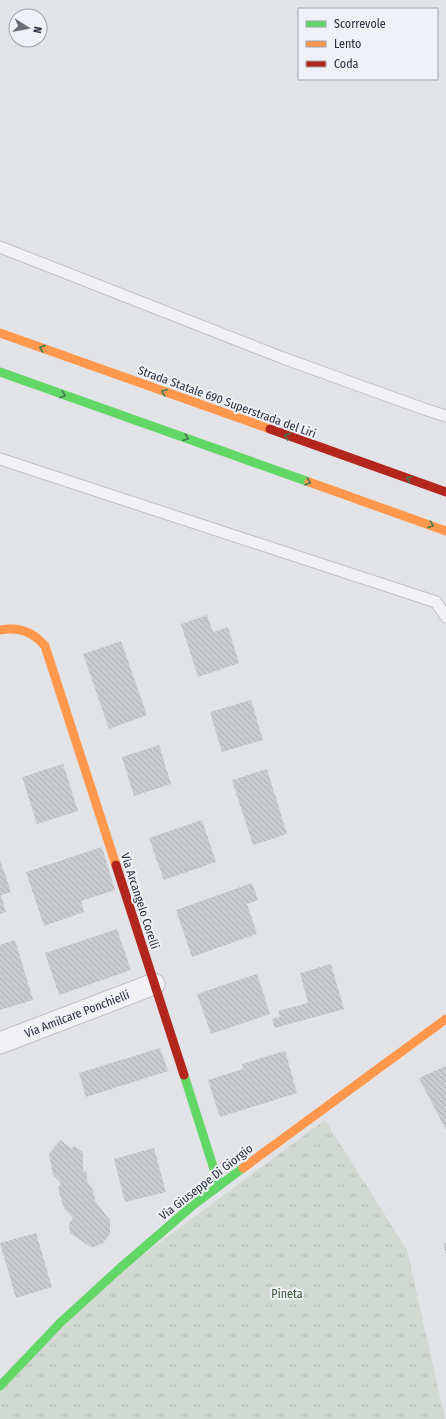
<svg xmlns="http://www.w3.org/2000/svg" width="446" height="1419" viewBox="0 0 446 1419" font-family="'Fira Sans Condensed',sans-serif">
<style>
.park{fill:url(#park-tufts)}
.building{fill:url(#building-back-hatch)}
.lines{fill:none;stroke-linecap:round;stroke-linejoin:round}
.lane-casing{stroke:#c0c1c4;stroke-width:13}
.street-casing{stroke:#c0c1c4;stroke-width:23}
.lane{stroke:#f1f1f3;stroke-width:11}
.street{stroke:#f1f1f3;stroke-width:21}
.fast{stroke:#63d668;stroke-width:9}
.slow{stroke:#ff974d;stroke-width:9}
.jam{stroke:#b3261e;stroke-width:9}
.oneway{stroke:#437a51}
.labels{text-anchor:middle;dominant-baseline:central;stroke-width:4;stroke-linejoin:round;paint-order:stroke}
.street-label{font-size:12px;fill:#292f3e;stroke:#eff1f6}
.park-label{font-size:12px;fill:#3a5938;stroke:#eff1f6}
</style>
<defs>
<pattern id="park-tufts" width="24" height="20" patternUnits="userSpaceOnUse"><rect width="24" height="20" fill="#d2d9d2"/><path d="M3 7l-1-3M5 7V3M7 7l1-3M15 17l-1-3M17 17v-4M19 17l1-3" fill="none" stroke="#b4bbb5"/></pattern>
<pattern id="building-back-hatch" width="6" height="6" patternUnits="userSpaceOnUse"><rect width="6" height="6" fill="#cacbce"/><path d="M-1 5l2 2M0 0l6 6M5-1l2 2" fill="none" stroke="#aeafb2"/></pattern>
</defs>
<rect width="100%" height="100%" fill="#e2e3e6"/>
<polygon class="park" points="325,1120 407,1250 445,1419 0,1419 0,1386 98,1288"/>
<g class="building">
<polygon points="207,615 213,632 228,627 239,663 198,677 181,624"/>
<polygon points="121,641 147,715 109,729 83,654"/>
<polygon points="251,700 263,740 222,752 210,712"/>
<polygon points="159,745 171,784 134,796 122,757"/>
<polygon points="63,764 78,811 37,824 22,777"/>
<polygon points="267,769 287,834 253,845 232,780"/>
<polygon points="202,820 216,862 164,880 149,838"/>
<polygon points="102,847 115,890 81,901 84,912 44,926 26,872"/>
<polygon points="0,860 11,892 1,895 6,912 0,914"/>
<polygon points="252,883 258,900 247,904 257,934 192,957 176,910"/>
<polygon points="117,929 131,970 59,995 45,953"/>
<polygon points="15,940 33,1000 0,1010 0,945"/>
<polygon points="331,964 344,1009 275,1028 272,1019 280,1017 278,1011 308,1003 300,973"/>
<polygon points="257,974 270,1014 211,1034 197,994"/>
<polygon points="160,1048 168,1071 86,1097 79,1073"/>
<polygon points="285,1051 297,1093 220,1117 208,1080 243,1069 242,1064"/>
<polygon points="446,1066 446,1130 419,1078"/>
<polygon points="60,1140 72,1149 74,1146 83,1152 83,1170 87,1173 87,1181 93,1190 95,1201 110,1220 110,1234 103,1243 92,1248 70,1233 69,1223 73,1218 64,1208 58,1188 61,1183 53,1175 49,1154"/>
<polygon points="154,1148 166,1192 125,1202 114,1159"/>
<polygon points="36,1233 52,1287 16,1298 0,1243"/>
<polygon points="446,1243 446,1254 443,1244"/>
</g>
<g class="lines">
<defs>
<g id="lane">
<polyline points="0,247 283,358 424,409 446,416"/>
<polyline points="0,459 436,602 446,617"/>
</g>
<polyline id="street" points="0,1043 154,984"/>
</defs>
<use href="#lane" class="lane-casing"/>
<use href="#street" class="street-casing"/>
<use href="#lane" class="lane"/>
<use href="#street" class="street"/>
<g class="fast">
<polyline points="0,372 309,482"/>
<polyline points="184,1075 219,1185"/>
<polyline points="0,1386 60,1323 118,1270 192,1206 243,1168"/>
</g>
<g class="slow">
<polyline points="0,333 270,429"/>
<polyline points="309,482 446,531"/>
<path d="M0 630C19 627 32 631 45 646L116 865"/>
<polyline points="243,1168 446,1019"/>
</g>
<g class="jam">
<polyline points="270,429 446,492"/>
<polyline points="116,865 184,1075"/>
</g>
</g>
<defs><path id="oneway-chevron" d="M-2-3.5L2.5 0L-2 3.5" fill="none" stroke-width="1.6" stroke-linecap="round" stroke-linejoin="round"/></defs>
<g class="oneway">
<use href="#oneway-chevron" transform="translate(42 348) rotate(-160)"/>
<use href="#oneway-chevron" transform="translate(164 392) rotate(-160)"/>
<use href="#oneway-chevron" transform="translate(63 395) rotate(20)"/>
<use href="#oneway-chevron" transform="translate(287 436) rotate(-160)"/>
<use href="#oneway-chevron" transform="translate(186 438) rotate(20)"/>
<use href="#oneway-chevron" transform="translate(409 479) rotate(-160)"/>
<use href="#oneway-chevron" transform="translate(308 482) rotate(19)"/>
<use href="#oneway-chevron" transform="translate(431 525) rotate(20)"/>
</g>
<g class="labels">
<g class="street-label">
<text transform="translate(227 402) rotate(20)">Strada Statale 690 Superstrada del Liri</text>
<text transform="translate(140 901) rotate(72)">Via Arcangelo Corelli</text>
<text transform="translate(77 1014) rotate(-21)">Via Amilcare Ponchielli</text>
<text transform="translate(206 1182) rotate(-38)">Via Giuseppe Di Giorgio</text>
</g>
<g class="park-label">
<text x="287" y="1294">Pineta</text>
</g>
</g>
<rect x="298" y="8" width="140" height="72" fill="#eff1f6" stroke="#a0a3ac"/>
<rect x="306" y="21" width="20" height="6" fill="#63d668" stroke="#a0a3ac"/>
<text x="334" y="28" font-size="12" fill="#292f3e">Scorrevole</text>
<rect x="306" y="41" width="20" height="6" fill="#ff974d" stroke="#a0a3ac"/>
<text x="334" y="48" font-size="12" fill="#292f3e">Lento</text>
<rect x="306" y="61" width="20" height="6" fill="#b3261e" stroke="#a0a3ac"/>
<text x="334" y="68" font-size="12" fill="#292f3e">Coda</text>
<g transform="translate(28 28) rotate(101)"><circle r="19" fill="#eff1f6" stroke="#a0a3ac"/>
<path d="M0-3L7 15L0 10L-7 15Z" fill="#6a6e79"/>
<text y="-6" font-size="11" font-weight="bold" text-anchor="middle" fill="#292f3e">N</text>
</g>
</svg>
